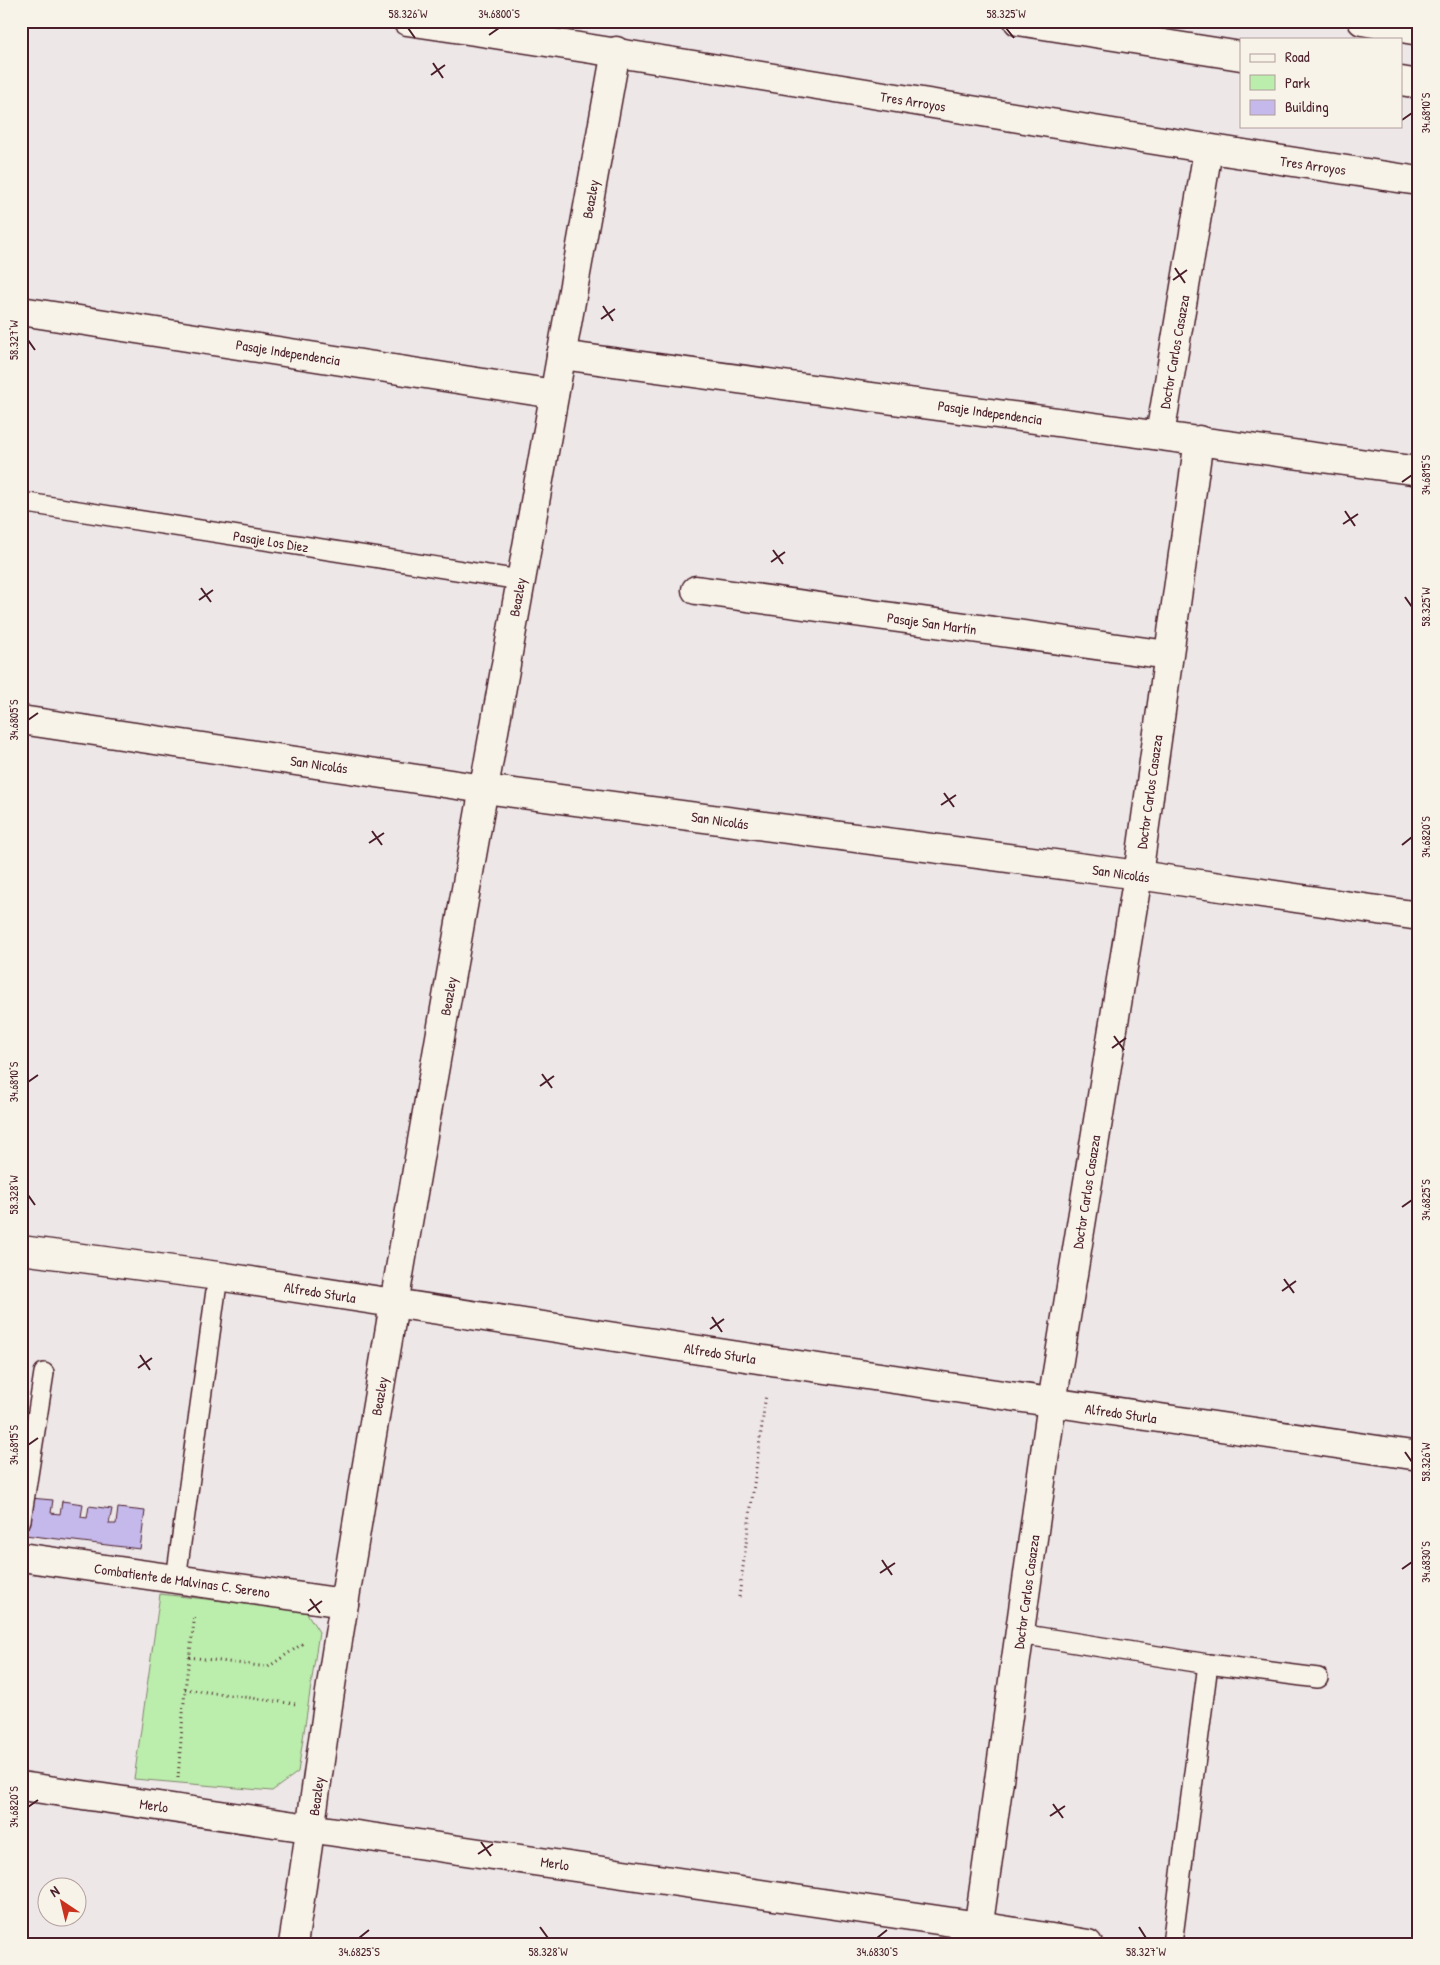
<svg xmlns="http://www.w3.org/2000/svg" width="1440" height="1965" viewBox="0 0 1440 1965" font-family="'Patrick Hand',sans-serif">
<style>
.green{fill:#bbedac;stroke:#82866c}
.building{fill:#c5b8ea;stroke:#4a1f2b}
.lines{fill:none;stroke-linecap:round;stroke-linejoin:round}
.service-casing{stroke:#4a1f2b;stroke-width:22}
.minor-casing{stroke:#4a1f2b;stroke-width:31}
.motorway-casing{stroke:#4a1f2b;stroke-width:31}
.path{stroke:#4a1f2b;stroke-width:3;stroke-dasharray:1 4;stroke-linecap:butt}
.service{stroke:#f7f3e8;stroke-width:19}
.minor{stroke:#f7f3e8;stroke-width:28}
.motorway{stroke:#f7f3e8;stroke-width:28}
.ticks{fill:none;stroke:#4a1f2b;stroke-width:2}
.labels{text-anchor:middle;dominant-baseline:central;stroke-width:4;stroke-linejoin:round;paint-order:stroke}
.street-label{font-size:14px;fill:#4a1f2b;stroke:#f7f3e8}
.neatline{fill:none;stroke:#4a1f2b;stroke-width:2}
.ticks-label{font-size:12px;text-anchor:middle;fill:#4a1f2b}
</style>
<rect width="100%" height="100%" fill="#ede7e8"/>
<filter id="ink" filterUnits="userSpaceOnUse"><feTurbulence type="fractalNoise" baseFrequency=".02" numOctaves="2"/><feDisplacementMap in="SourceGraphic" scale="10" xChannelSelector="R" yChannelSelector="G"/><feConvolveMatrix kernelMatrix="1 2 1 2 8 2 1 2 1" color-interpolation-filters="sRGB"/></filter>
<g filter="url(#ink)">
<polygon class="green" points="160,1594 305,1610 319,1632 298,1772 272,1791 134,1779"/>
<polygon class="building" points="30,1498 53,1500 51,1513 60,1514 62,1501 83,1504 81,1517 87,1518 89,1506 112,1509 109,1524 116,1524 118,1508 145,1511 140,1549 25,1535"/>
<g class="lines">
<defs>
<g id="service">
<polyline points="21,502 520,580"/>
<polyline points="21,1520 44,1373"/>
<polyline points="176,1579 218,1276"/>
<polyline points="1020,1634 1208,1664 1318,1678"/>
<polyline points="1172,1944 1208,1664"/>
</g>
<g id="minor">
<path d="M407 21C745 70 1081 131 1419 181"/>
<polyline points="21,311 554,394"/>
<polyline points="561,355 1419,471"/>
<polyline points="1160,435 1208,150"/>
<polyline points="696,590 1168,655"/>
<polyline points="21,720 484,789 1138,875 1419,916"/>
<polyline points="21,1250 218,1276 771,1361 1419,1456"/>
<polyline points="21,1557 344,1603"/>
<polyline points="21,1786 979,1926 1088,1944"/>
<path d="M293 1944C311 1833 324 1721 343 1610 428 1089 523 570 616 51"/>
<polyline points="976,1944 1052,1403 1138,875 1199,440"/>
</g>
<g id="motorway">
<polyline points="1018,21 1241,56"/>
<polyline points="1362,21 1419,31"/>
<polyline points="1401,81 1419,84"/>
</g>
</defs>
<use href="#service" class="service-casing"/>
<use href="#minor" class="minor-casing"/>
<use href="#motorway" class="motorway-casing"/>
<g class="path">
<polyline points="21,805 27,752"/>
<polyline points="739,1597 766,1394"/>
<polyline points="189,1657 268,1667 305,1642"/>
<polyline points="185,1689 296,1704"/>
<polyline points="178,1778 185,1689 195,1615"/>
</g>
<use href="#service" class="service"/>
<use href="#minor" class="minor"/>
<use href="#motorway" class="motorway"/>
</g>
</g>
<path class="ticks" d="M408 28 415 38M1006 28 1014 38M489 35 499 28M433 63 443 78M431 75 445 65M1402 120 1412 113M1175 268 1185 283M1173 280 1187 270M603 306 613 321M601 319 615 309M28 340 35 350M1402 482 1412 475M1345 511 1355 526M1343 524 1358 514M773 550 783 564M771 562 785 552M201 588 211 602M1405 597 1412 607M199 600 213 590M28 720 38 713M944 793 954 807M941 805 956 795M372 831 382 845M369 843 384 833M1402 845 1412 837M1114 1036 1124 1050M1112 1048 1126 1038M542 1074 552 1088M28 1082 38 1075M540 1086 554 1076M28 1195 35 1205M1402 1207 1412 1200M1284 1279 1294 1293M1282 1291 1296 1281M712 1317 722 1332M710 1329 724 1319M140 1355 150 1370M138 1368 152 1358M28 1445 38 1438M1405 1452 1412 1462M882 1560 892 1575M1402 1569 1412 1562M880 1573 895 1563M310 1599 320 1613M308 1611 322 1601M1053 1804 1063 1818M28 1807 38 1800M1050 1816 1065 1806M481 1842 491 1856M478 1854 493 1844M540 1927 548 1938M1139 1927 1146 1938M359 1938 369 1930M877 1938 887 1930"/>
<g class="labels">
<g class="street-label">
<text transform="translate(913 101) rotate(9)">Tres Arroyos</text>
<text transform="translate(1313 165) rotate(8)">Tres Arroyos</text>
<text transform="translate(590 199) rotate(-80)">Beazley</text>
<text transform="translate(288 352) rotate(9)">Pasaje Independencia</text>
<text transform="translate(1174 352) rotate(-80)">Doctor Carlos Casazza</text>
<text transform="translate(990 412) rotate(8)">Pasaje Independencia</text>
<text transform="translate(271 541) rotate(9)">Pasaje Los Diez</text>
<text transform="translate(517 597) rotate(-80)">Beazley</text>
<text transform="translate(932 623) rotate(8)">Pasaje San Martín</text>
<text transform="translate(319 764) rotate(8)">San Nicolás</text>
<text transform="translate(1149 792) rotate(-82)">Doctor Carlos Casazza</text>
<text transform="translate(720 820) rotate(8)">San Nicolás</text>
<text transform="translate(1121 873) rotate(8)">San Nicolás</text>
<text transform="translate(448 996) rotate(-80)">Beazley</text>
<text transform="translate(1086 1192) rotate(-81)">Doctor Carlos Casazza</text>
<text transform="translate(320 1292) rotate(9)">Alfredo Sturla</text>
<text transform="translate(720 1353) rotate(9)">Alfredo Sturla</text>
<text transform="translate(379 1396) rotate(-80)">Beazley</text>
<text transform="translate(1121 1413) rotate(8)">Alfredo Sturla</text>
<text transform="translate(182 1580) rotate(8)">Combatiente de Malvinas C. Sereno</text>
<text transform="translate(1026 1592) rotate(-82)">Doctor Carlos Casazza</text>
<text transform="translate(316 1796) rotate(-82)">Beazley</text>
<text transform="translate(154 1805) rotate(8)">Merlo</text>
<text transform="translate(555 1863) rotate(8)">Merlo</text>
</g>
</g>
<rect width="1440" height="1965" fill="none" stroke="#f7f3e8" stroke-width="55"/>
<rect x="1240" y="38" width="162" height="90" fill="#f7f3e8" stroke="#b29e9c"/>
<rect x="1250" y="54" width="25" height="8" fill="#f7f3e8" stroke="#b29e9c"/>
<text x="1285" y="62" font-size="15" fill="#4a1f2b">Road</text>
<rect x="1250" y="75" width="25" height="15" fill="#bbedac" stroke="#b29e9c"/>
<text x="1285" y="88" font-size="15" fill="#4a1f2b">Park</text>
<rect x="1250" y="100" width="25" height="15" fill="#c5b8ea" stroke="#b29e9c"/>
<text x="1285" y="112" font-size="15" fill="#4a1f2b">Building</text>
<g transform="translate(62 1902) rotate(325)"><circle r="24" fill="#f7f3e8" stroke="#b29e9c"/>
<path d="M0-4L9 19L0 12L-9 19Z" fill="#c8321e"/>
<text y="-8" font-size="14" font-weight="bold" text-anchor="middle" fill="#4a1f2b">N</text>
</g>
<rect x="28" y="28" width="1384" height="1910" class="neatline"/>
<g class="ticks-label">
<text x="408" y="18">58.326°W</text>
<text x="499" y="18">34.6800°S</text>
<text x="1006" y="18">58.325°W</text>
<text transform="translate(1426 113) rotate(-90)" y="4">34.6810°S</text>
<text transform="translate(14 340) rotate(-90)" y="4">58.327°W</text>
<text transform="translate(1426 475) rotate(-90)" y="4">34.6815°S</text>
<text transform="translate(1426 607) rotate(-90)" y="4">58.325°W</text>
<text transform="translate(14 720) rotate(-90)" y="4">34.6805°S</text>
<text transform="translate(1426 837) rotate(-90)" y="4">34.6820°S</text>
<text transform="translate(14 1082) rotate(-90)" y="4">34.6810°S</text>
<text transform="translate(14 1195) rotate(-90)" y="4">58.328°W</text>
<text transform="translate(1426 1200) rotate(-90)" y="4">34.6825°S</text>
<text transform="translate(14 1445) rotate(-90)" y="4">34.6815°S</text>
<text transform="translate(1426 1462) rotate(-90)" y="4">58.326°W</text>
<text transform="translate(1426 1562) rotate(-90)" y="4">34.6830°S</text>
<text transform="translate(14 1807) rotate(-90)" y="4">34.6820°S</text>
<text x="359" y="1956">34.6825°S</text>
<text x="548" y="1956">58.328°W</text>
<text x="877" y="1956">34.6830°S</text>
<text x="1146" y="1956">58.327°W</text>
</g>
</svg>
